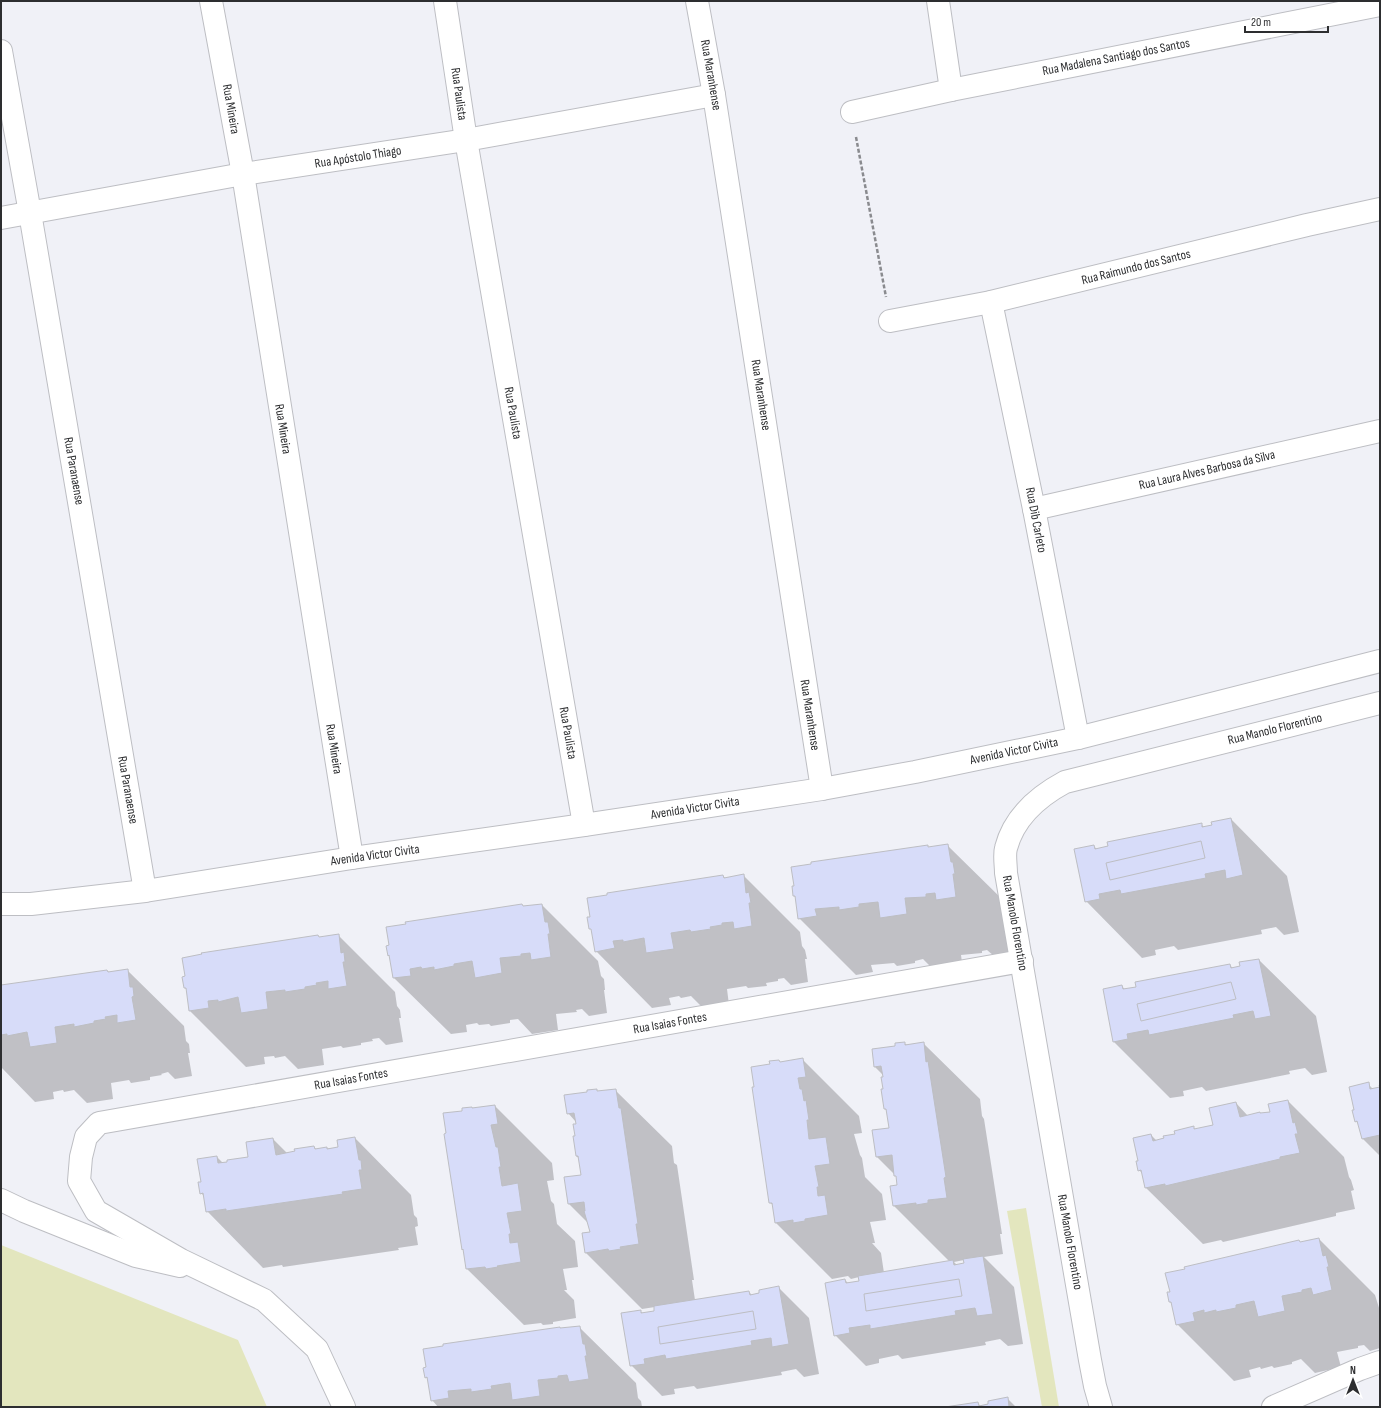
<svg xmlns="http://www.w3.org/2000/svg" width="1381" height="1408" viewBox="0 0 1381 1408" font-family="'Sofia Sans Condensed',sans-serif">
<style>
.green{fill:#e3e6be}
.shadow{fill:#0003;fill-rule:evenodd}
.building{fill:#d7dcf9;stroke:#bdbec3}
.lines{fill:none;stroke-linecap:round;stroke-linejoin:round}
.minor-casing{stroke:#bdbec3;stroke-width:24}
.major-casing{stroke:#bdbec3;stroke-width:24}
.path{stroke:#8a8b8f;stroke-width:2.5;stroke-dasharray:4 2;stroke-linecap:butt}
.minor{stroke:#fff;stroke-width:22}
.major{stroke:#fff;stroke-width:22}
.labels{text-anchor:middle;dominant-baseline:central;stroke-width:4;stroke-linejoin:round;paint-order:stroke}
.street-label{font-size:13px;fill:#2d2e30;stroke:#fff}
</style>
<rect width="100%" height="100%" fill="#f0f1f7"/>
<g class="green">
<polygon points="1026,1208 1059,1407 1042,1407 1007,1211"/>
<polygon points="1,1245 238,1340 267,1407 1,1407"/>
</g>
<g class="shadow">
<polygon points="1231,819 1287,876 1299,932 1284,935 1276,927 1261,930 1262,934 1178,950 1174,946 1155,950 1156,955 1142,958 1086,901 1093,846 1097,849 1201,824 1205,828"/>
<polygon points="947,845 1004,901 1012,953 994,956 987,950 982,951 982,953 961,955 963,970 938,974 923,959 915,961 915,963 897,966 894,963 871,965 873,972 856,975 799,918 796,898 794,896 927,846 929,848"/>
<polygon points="723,876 725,878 744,876 800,932 802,946 805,950 807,959 805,959 808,982 791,985 784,978 778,979 778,981 766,983 767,986 748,988 746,986 727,989 729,1005 704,1009 691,996 681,998 679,996 669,998 671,1005 652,1008 596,951"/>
<polygon points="542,905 598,961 601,976 604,979 605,990 604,990 607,1013 589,1016 582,1009 576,1010 577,1012 556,1014 558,1030 532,1034 518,1019 510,1020 510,1023 491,1026 489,1024 479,1025 477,1023 466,1025 467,1032 451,1034 394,978 391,957 389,955 387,946 524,907"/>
<polygon points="338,935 395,992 397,1006 400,1010 401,1018 399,1018 403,1042 386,1045 379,1038 372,1039 373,1041 361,1043 361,1045 343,1048 341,1046 322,1049 324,1065 298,1069 285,1056 275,1058 274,1056 264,1057 265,1064 246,1067 190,1011 187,990 185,988 320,938"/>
<polygon points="1259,960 1316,1016 1327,1072 1312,1075 1305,1068 1289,1071 1290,1074 1206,1091 1202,1087 1183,1091 1184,1096 1170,1098 1114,1042 1122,986 1125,990 1229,965 1233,968 1242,967 1241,963"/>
<polygon points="127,970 184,1026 186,1041 189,1044 190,1053 188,1053 192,1076 175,1079 168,1072 161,1074 162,1075 150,1077 150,1080 131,1083 129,1080 111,1083 113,1099 87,1103 74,1090 64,1092 63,1090 53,1092 54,1099 35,1102 1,1067 1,986 107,971 109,972"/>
<path d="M904 1043 907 1045 923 1043 980 1099 982 1116 984 1119 1002 1234H1000L1003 1254 984 1257 1014 1287 1023 1344 1008 1346 1000 1339 985 1342 986 1345 902 1359 898 1355 879 1359V1363L866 1366 835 1335 845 1280 848 1283 860 1282 859 1277 851 1279 848 1276 832 1279 775 1222 773 1205 770 1203 755 1088 781 1063 803 1060 859 1116 862 1133 854 1134 860 1155 862 1158 865 1177 882 1194 886 1220 870 1222 875 1243H872L881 1253 884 1273 950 1262 894 1206 891 1187 898 1186 897 1177 877 1157 873 1131 890 1129 888 1112 885 1109 884 1076 875 1067 896 1046ZM964 1260 965 1264 957 1265 954 1262Z"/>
<polygon points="1368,1084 1374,1090 1380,1088 1380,1156 1363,1139 1359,1125 1356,1121 1355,1111"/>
<polygon points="596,1090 599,1092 615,1090 672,1146 674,1163 677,1165 694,1280 692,1280 695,1300 749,1292 752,1295 778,1287 809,1318 819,1374 804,1377 796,1369 781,1372 782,1375 697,1389 694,1386 674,1389 675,1394 662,1396 631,1365 640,1311 644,1314 656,1312 655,1307 642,1309 586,1253 591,1233 588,1223 569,1204 582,1175 580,1159 576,1156 576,1122 568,1113 588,1093"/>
<polygon points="1288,1101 1344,1157 1349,1177 1351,1180 1354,1190 1351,1191 1355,1209 1336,1213 1336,1216 1223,1242 1221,1240 1203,1244 1146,1188 1143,1174 1139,1170 1139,1161 1151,1135 1157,1141 1194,1128 1196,1130 1214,1125 1236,1103 1248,1116 1271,1112"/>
<polygon points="495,1106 552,1163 554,1180 547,1181 551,1201 554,1204 557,1224 575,1241 578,1267 563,1269 567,1290 564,1290 574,1300 576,1318 553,1322 553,1324 543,1325 541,1323 524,1325 467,1269 465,1252 463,1249 445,1135 473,1109"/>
<polygon points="355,1138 411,1195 414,1215 417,1218 418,1226 415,1227 418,1245 398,1248 399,1250 283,1267 282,1265 263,1268 207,1211 205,1197 201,1193 202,1183 217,1157 223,1163 249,1158 273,1139 288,1154 314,1147 316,1149 339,1148"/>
<polygon points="1319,1239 1375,1295 1380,1311 1380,1348 1370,1351 1364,1345 1358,1346 1358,1348 1337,1352 1341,1367 1315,1373 1301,1359 1292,1362 1292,1364 1274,1368 1272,1366 1261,1369 1260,1367 1249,1370 1251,1377 1234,1381 1177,1324 1172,1304 1170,1302 1301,1243"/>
<polygon points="579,1327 636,1383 638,1398 641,1401 642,1407 438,1407 432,1400 428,1380 426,1377 425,1369 561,1329"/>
<polygon points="1007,1398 1016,1407 951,1407 977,1403 981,1406"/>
</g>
<g class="building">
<polygon points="1231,818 1243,875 1226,879 1225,870 1205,874 1206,878 1121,894 1120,890 1099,894 1100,899 1085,902 1074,849 1094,845 1095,849 1108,846 1107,842 1202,823 1202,827 1212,825 1211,822"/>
<polygon points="1201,841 1205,858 1110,880 1106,863"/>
<polygon points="948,844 951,862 953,862 955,874 953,874 956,897 936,900 935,893 926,894 926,897 905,898 907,914 880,918 878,902 859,904 859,907 839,910 839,907 815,909 817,916 798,919 795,896 793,896 792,886 794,886 791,867 811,864 811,862 928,845 928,847"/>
<polygon points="744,874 746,893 749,892 751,903 749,903 752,926 734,929 733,922 722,923 722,925 710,927 711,929 691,932 690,930 671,933 674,949 646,953 644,938 623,942 623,940 613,941 615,948 595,952 591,929 589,929 587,917 590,917 587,898 607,895 607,893 723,875 724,878"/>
<polygon points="522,904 523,906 542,904 545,922 548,922 550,934 548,934 551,957 531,960 530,953 521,954 521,956 500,958 502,973 475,978 472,961 454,964 454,966 434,970 434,967 422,969 421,967 410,969 411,976 393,978 389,955 388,956 386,946 389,945 386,927 406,924 405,922"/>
<polygon points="339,934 341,953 344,952 345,962 343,962 347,986 328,989 328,981 316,983 317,985 305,987 305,989 285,992 285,990 266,992 268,1009 241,1013 238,997 218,1002 218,1000 208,1001 209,1008 189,1011 186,988 184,988 182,977 185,976 182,958 202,954 201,953 318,935 319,937"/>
<polygon points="1259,959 1271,1016 1255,1019 1253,1011 1233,1015 1234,1018 1149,1035 1148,1030 1127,1034 1128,1039 1113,1042 1103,989 1122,985 1123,989 1136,987 1135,982 1230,964 1231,968 1240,966 1239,962"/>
<polygon points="128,969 130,987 133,987 134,996 132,997 136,1020 117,1023 117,1015 105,1017 106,1019 94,1021 94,1023 74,1027 74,1024 55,1027 57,1043 30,1047 27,1032 7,1036 7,1034 1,1035 1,985 107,970 108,972"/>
<polygon points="1231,982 1236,999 1141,1021 1137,1004"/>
<polygon points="905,1042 905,1045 924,1042 926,1062 928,1061 946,1177 944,1178 947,1198 928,1200 928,1203 916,1205 916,1203 893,1206 890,1186 897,1185 896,1176 894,1176 892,1155 876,1157 872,1130 889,1128 886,1109 884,1109 881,1089 883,1089 881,1077 883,1077 881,1066 874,1067 872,1049 895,1046 895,1043"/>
<polygon points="803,1058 806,1077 798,1078 800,1089 802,1089 804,1101 806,1100 809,1120 807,1120 809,1139 826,1137 830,1164 815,1166 819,1187 817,1187 818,1196 825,1195 828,1215 805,1219 805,1221 793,1223 793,1220 775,1223 772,1203 769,1203 752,1087 754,1087 751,1067 770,1064 769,1061 779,1060 780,1062"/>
<polygon points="1369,1082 1370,1089 1380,1087 1379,1085 1380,1085 1380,1135 1362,1139 1357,1121 1355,1122 1352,1110 1354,1110 1349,1087"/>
<polygon points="597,1089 597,1091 616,1089 619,1108 621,1108 638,1224 636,1224 639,1244 620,1247 621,1249 609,1251 608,1249 585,1253 582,1233 590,1232 584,1211 585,1211 584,1202 568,1204 564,1177 581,1175 578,1156 576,1156 573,1136 575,1136 573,1124 576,1124 574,1113 567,1114 564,1095 587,1092 587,1090"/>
<polygon points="1288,1100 1293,1123 1295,1122 1298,1134 1295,1134 1300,1153 1280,1157 1280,1159 1165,1186 1165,1184 1145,1188 1141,1170 1138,1171 1136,1161 1138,1161 1133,1138 1151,1134 1153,1141 1164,1138 1163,1136 1175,1134 1174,1131 1194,1126 1194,1129 1213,1125 1209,1108 1236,1102 1240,1117 1260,1112 1260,1113 1270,1112 1268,1104"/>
<polygon points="495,1105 498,1124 491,1125 496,1147 498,1147 501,1167 499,1167 502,1186 518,1183 522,1211 507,1213 511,1234 509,1234 510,1243 518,1242 521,1262 497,1266 498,1267 486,1269 485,1267 466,1269 463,1249 462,1250 444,1134 446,1133 443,1113 462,1111 462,1108 472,1107 472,1108"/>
<polygon points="355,1137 359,1160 361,1160 362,1170 359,1170 362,1189 342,1192 343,1194 226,1211 226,1209 206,1212 203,1193 200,1194 198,1182 201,1182 197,1159 217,1156 218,1163 227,1162 227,1160 248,1157 246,1142 273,1138 276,1155 295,1151 294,1149 314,1146 315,1149 327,1147 327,1149 338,1147 337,1140"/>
<polygon points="1319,1238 1323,1256 1326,1255 1329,1267 1327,1267 1332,1290 1313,1295 1311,1288 1302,1290 1302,1292 1282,1296 1285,1311 1258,1317 1254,1301 1236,1305 1236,1308 1216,1312 1216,1310 1204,1313 1204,1310 1193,1313 1195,1321 1176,1325 1171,1302 1169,1302 1167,1292 1170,1292 1165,1273 1185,1269 1184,1267 1299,1240 1300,1242"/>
<polygon points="983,1256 993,1314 977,1316 975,1308 955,1311 956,1315 870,1329 870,1325 849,1328 850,1333 834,1336 825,1283 845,1279 846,1283 859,1281 858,1276 953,1260 954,1265 964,1263 963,1259"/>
<polygon points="959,1279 962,1296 866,1311 864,1294"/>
<polygon points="779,1286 789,1344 772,1347 771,1338 751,1341 752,1345 666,1359 665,1355 644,1359 645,1364 630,1366 621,1313 641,1310 641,1313 654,1311 654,1306 749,1291 750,1295 759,1293 759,1290"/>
<polygon points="753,1311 756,1329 660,1344 658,1327"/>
<polygon points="580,1326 583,1344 585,1344 587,1356 585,1356 589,1379 569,1382 567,1375 558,1376 558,1378 538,1380 540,1396 512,1400 510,1383 491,1386 492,1389 471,1392 471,1389 448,1391 449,1398 431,1401 427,1377 425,1378 423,1368 426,1367 423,1349 443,1346 443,1344 560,1327 560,1328"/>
<polygon points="1008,1397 1009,1407 945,1407 978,1402 979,1406 988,1404 988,1401"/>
</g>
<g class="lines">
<defs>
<g id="minor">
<polyline points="211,1 243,174 352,858"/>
<polyline points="445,1 466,140 584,825"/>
<polyline points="697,1 714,95 822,789"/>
<polyline points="938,1 951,90"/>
<polyline points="1,51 30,213 145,891"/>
<polyline points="852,112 951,90 1380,5"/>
<polyline points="1,218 243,174 466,140 714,95"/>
<polyline points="991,302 1034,509 1078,738"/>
<polyline points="890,321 991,302 1307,225 1380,209"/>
<polyline points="1034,509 1380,431"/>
<polyline points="1,1200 24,1211 136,1256 180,1266"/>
<polyline points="344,1407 317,1349 264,1300 181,1260 96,1211 79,1181 81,1157 86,1137 99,1123 1022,961"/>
<path d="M1101 1407 1095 1386 1090 1360 1006 873C1006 865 1004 855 1006 848 1014 817 1039 796 1065 782L1380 703"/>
<polyline points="1273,1407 1360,1369 1380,1362"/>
</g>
<polyline id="major" points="1,904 31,904 145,891 352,858 584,825 822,789 915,772 1078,738 1380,661"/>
</defs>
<use href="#minor" class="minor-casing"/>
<use href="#major" class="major-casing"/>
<polyline class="path" points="856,137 886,297"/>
<use href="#minor" class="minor"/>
<use href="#major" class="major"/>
</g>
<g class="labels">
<g class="street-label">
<text transform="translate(1116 57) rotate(-11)">Rua Madalena Santiago dos Santos</text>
<text transform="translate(711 75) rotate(80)">Rua Maranhense</text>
<text transform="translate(459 94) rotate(82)">Rua Paulista</text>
<text transform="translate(231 109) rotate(80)">Rua Mineira</text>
<text transform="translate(358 157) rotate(-9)">Rua Apóstolo Thiago</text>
<text transform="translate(1136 267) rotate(-14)">Rua Raimundo dos Santos</text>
<text transform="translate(761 395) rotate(81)">Rua Maranhense</text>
<text transform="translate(513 413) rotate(80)">Rua Paulista</text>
<text transform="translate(283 429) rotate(81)">Rua Mineira</text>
<text transform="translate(1207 470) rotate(-13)">Rua Laura Alves Barbosa da Silva</text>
<text transform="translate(74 471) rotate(80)">Rua Paranaense</text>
<text transform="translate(1036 520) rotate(79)">Rua Dib Carleto</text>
<text transform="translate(810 715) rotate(81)">Rua Maranhense</text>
<text transform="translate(1275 729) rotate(-14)">Rua Manolo Florentino</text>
<text transform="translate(568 733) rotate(80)">Rua Paulista</text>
<text transform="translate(334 749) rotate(81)">Rua Mineira</text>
<text transform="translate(1014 751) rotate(-12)">Avenida Victor Civita</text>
<text transform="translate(128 790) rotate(80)">Rua Paranaense</text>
<text transform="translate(695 808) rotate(-9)">Avenida Victor Civita</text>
<text transform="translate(375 855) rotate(-8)">Avenida Victor Civita</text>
<text transform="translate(1015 923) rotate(80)">Rua Manolo Florentino</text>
<text transform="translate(670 1023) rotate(-10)">Rua Isaias Fontes</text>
<text transform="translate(351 1079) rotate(-10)">Rua Isaias Fontes</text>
<text transform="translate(1070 1242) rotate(80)">Rua Manolo Florentino</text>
</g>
</g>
<rect width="1381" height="1408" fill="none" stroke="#2d2e30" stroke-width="4"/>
<g transform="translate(1353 1380)" stroke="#ffffff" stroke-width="3" paint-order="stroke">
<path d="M0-3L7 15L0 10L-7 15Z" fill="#2d2e30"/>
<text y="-6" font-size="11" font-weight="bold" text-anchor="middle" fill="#2d2e30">N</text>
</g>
<path d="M1245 26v6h83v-6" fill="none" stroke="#2d2e30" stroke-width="2"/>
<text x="1251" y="26" font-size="12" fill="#2d2e30" stroke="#ffffff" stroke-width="3" paint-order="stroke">20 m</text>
</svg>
